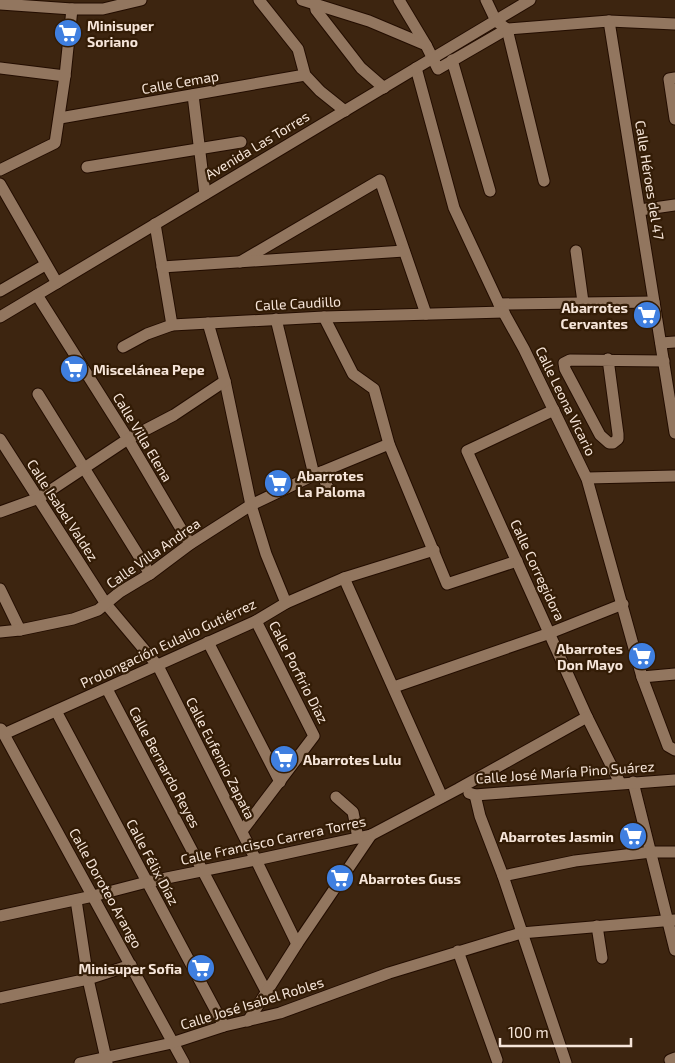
<svg xmlns="http://www.w3.org/2000/svg" width="675" height="1063" viewBox="0 0 675 1063" font-family="'Exo 2',sans-serif">
<style>
.lines{fill:none;stroke-linecap:round;stroke-linejoin:round}
.minor-casing{stroke:#230d00;stroke-width:13}
.minor{stroke:#92765f;stroke-width:11}
.labels{text-anchor:middle;dominant-baseline:central;stroke-width:4.5;stroke-linejoin:round;paint-order:stroke}
.poi-label{font-size:14px;font-weight:bold;fill:#f6e5d9;stroke:#331c06;text-anchor:start}
.street-label{font-size:14px;fill:#f6e5d9;stroke:#331c06}
</style>
<rect width="100%" height="100%" fill="#3d2510"/>
<g class="lines">
<defs>
<g id="minor">
<polyline points="259,0 298,49 305,75 320,91 345,111"/>
<polyline points="302,0 369,21 426,45 438,69 507,29 609,21 675,24"/>
<polyline points="399,0 426,45"/>
<polyline points="486,0 496,21 507,29 544,181"/>
<polyline points="0,4 72,9 103,9 141,0"/>
<polyline points="315,4 316,10 361,68 384,88"/>
<polyline points="609,21 675,433"/>
<polyline points="452,60 490,191"/>
<polyline points="0,68 65,76"/>
<polyline points="416,68 454,208 499,304 524,349 587,479 642,677 668,746 675,750"/>
<polyline points="675,78 669,79 675,119"/>
<polyline points="193,95 205,194"/>
<polyline points="60,118 305,75"/>
<polyline points="87,167 241,142"/>
<polyline points="0,170 55,143 65,76 72,9"/>
<polyline points="0,184 57,283"/>
<polyline points="640,210 675,205"/>
<polyline points="155,224 172,325"/>
<polyline points="576,251 583,302"/>
<polyline points="240,262 380,180 426,314"/>
<polyline points="162,267 404,251"/>
<polyline points="0,291 45,265"/>
<polyline points="37,295 128,439 190,544"/>
<polyline points="499,304 654,302"/>
<polyline points="0,317 530,0"/>
<polyline points="324,317 353,374 374,389 389,444 447,584 517,561"/>
<polyline points="276,319 314,475"/>
<polyline points="208,323 225,381 251,505 266,554 286,603"/>
<polyline points="661,343 675,342"/>
<polyline points="123,347 147,334 172,325 324,317 504,312"/>
<polyline points="608,359 618,434 618,439 613,443 609,443 600,435 565,369 564,363 570,360 664,361"/>
<polyline points="38,394 150,574"/>
<polyline points="554,410 467,451 587,717 620,783"/>
<polyline points="0,439 106,604 158,666 256,860 297,944"/>
<polyline points="321,472 328,488"/>
<polyline points="587,478 675,476"/>
<polyline points="0,512 39,498 128,439 174,415 225,381"/>
<polyline points="344,578 442,797"/>
<polyline points="0,589 20,630"/>
<polyline points="0,632 20,630 73,619 98,610 120,592 150,574 190,544 251,505 314,475 389,444"/>
<polyline points="208,642 280,782"/>
<polyline points="642,677 675,674"/>
<polyline points="394,687 550,633 623,604"/>
<polyline points="107,689 266,991"/>
<polyline points="56,711 224,1026"/>
<polyline points="1,729 184,1063"/>
<polyline points="4,734 256,621 286,603 344,578 434,550"/>
<polyline points="633,782 675,950"/>
<polyline points="469,793 475,795 675,780"/>
<polyline points="475,795 480,816 503,876 566,1063"/>
<polyline points="336,797 353,812 358,838"/>
<polyline points="242,831 314,736 256,621"/>
<polyline points="503,876 575,861 651,852 675,852"/>
<polyline points="76,900 88,979 107,1063"/>
<polyline points="0,916 93,896 147,882 256,860 371,835 458,789 587,717"/>
<polyline points="597,926 602,958"/>
<polyline points="458,951 497,1060"/>
<polyline points="0,998 88,979 131,965"/>
<polyline points="248,1021 297,944 371,835"/>
<polyline points="670,1060 675,1058"/>
<polyline points="80,1063 172,1043 224,1026 280,1013 389,973 521,933 675,920"/>
</g>
</defs>
<use href="#minor" class="minor-casing"/>
<use href="#minor" class="minor"/>
</g>
<defs>
<symbol id="supermarket-disc" viewBox="-11 -11 22 22"><circle r="9.5" fill="#3f7fe0" stroke="#331c06"/><path d="M-6-5.5h2.5l.6 2H6L4.5 2H-2.5L-4.4-4H-6ZM-1.5 3.2a1.3 1.3 0 1 0 .1 0ZM3 3.2a1.3 1.3 0 1 0 .1 0Z" fill="#fff"/></symbol>
</defs>
<g fill-rule="evenodd">
<use href="#supermarket-disc" x="52" y="17" width="32" height="32"/>
<use href="#supermarket-disc" x="631" y="299" width="32" height="32"/>
<use href="#supermarket-disc" x="58" y="353" width="32" height="32"/>
<use href="#supermarket-disc" x="262" y="467" width="32" height="32"/>
<use href="#supermarket-disc" x="626" y="640" width="32" height="32"/>
<use href="#supermarket-disc" x="268" y="743" width="32" height="32"/>
<use href="#supermarket-disc" x="617" y="820" width="32" height="32"/>
<use href="#supermarket-disc" x="324" y="862" width="32" height="32"/>
<use href="#supermarket-disc" x="185" y="952" width="32" height="32"/>
</g>
<g class="labels">
<g class="poi-label">
<text x="87" y="25">Minisuper<tspan x="87" dy="16">Soriano</tspan></text>
<text x="628" y="307" text-anchor="end">Abarrotes<tspan x="628" dy="16">Cervantes</tspan></text>
<text x="93" y="369">Miscelánea Pepe</text>
<text x="297" y="475">Abarrotes<tspan x="297" dy="16">La Paloma</tspan></text>
<text x="623" y="648" text-anchor="end">Abarrotes<tspan x="623" dy="16">Don Mayo</tspan></text>
<text x="303" y="759">Abarrotes Lulu</text>
<text x="614" y="836" text-anchor="end">Abarrotes Jasmin</text>
<text x="359" y="878">Abarrotes Guss</text>
<text x="182" y="968" text-anchor="end">Minisuper Sofia</text>
</g>
<g class="street-label">
<text transform="translate(180 82) rotate(-10)">Calle Cemap</text>
<text transform="translate(257 145) rotate(-31)">Avenida Las Torres</text>
<text transform="translate(650 180) rotate(81)">Calle Héroes del 47</text>
<text transform="translate(298 303) rotate(-3)">Calle Caudillo</text>
<text transform="translate(566 401) rotate(64)">Calle Leona Vicario</text>
<text transform="translate(143 437) rotate(59)">Calle Villa Elena</text>
<text transform="translate(63 510) rotate(57)">Calle Isabel Valdez</text>
<text transform="translate(153 553) rotate(-35)">Calle Villa Andrea</text>
<text transform="translate(538 570) rotate(65)">Calle Corregidora</text>
<text transform="translate(168 643) rotate(-25)">Prolongación Eulalio Gutiérrez</text>
<text transform="translate(299 672) rotate(63)">Calle Porfirio Díaz</text>
<text transform="translate(221 758) rotate(63)">Calle Eufemio Zapata</text>
<text transform="translate(165 767) rotate(62)">Calle Bernardo Reyes</text>
<text transform="translate(565 772) rotate(-4)">Calle José María Pino Suárez</text>
<text transform="translate(273 840) rotate(-12)">Calle Francisco Carrera Torres</text>
<text transform="translate(153 862) rotate(62)">Calle Félix Díaz</text>
<text transform="translate(106 888) rotate(61)">Calle Doroteo Arango</text>
<text transform="translate(252 1003) rotate(-17)">Calle José Isabel Robles</text>
</g>
</g>
<path d="M500 1038v8h131v-8" fill="none" stroke="#f6e5d9" stroke-width="2.5"/>
<text x="508" y="1038" font-size="15" fill="#f6e5d9" stroke="#331c06" stroke-width="4" paint-order="stroke">100 m</text>
</svg>
